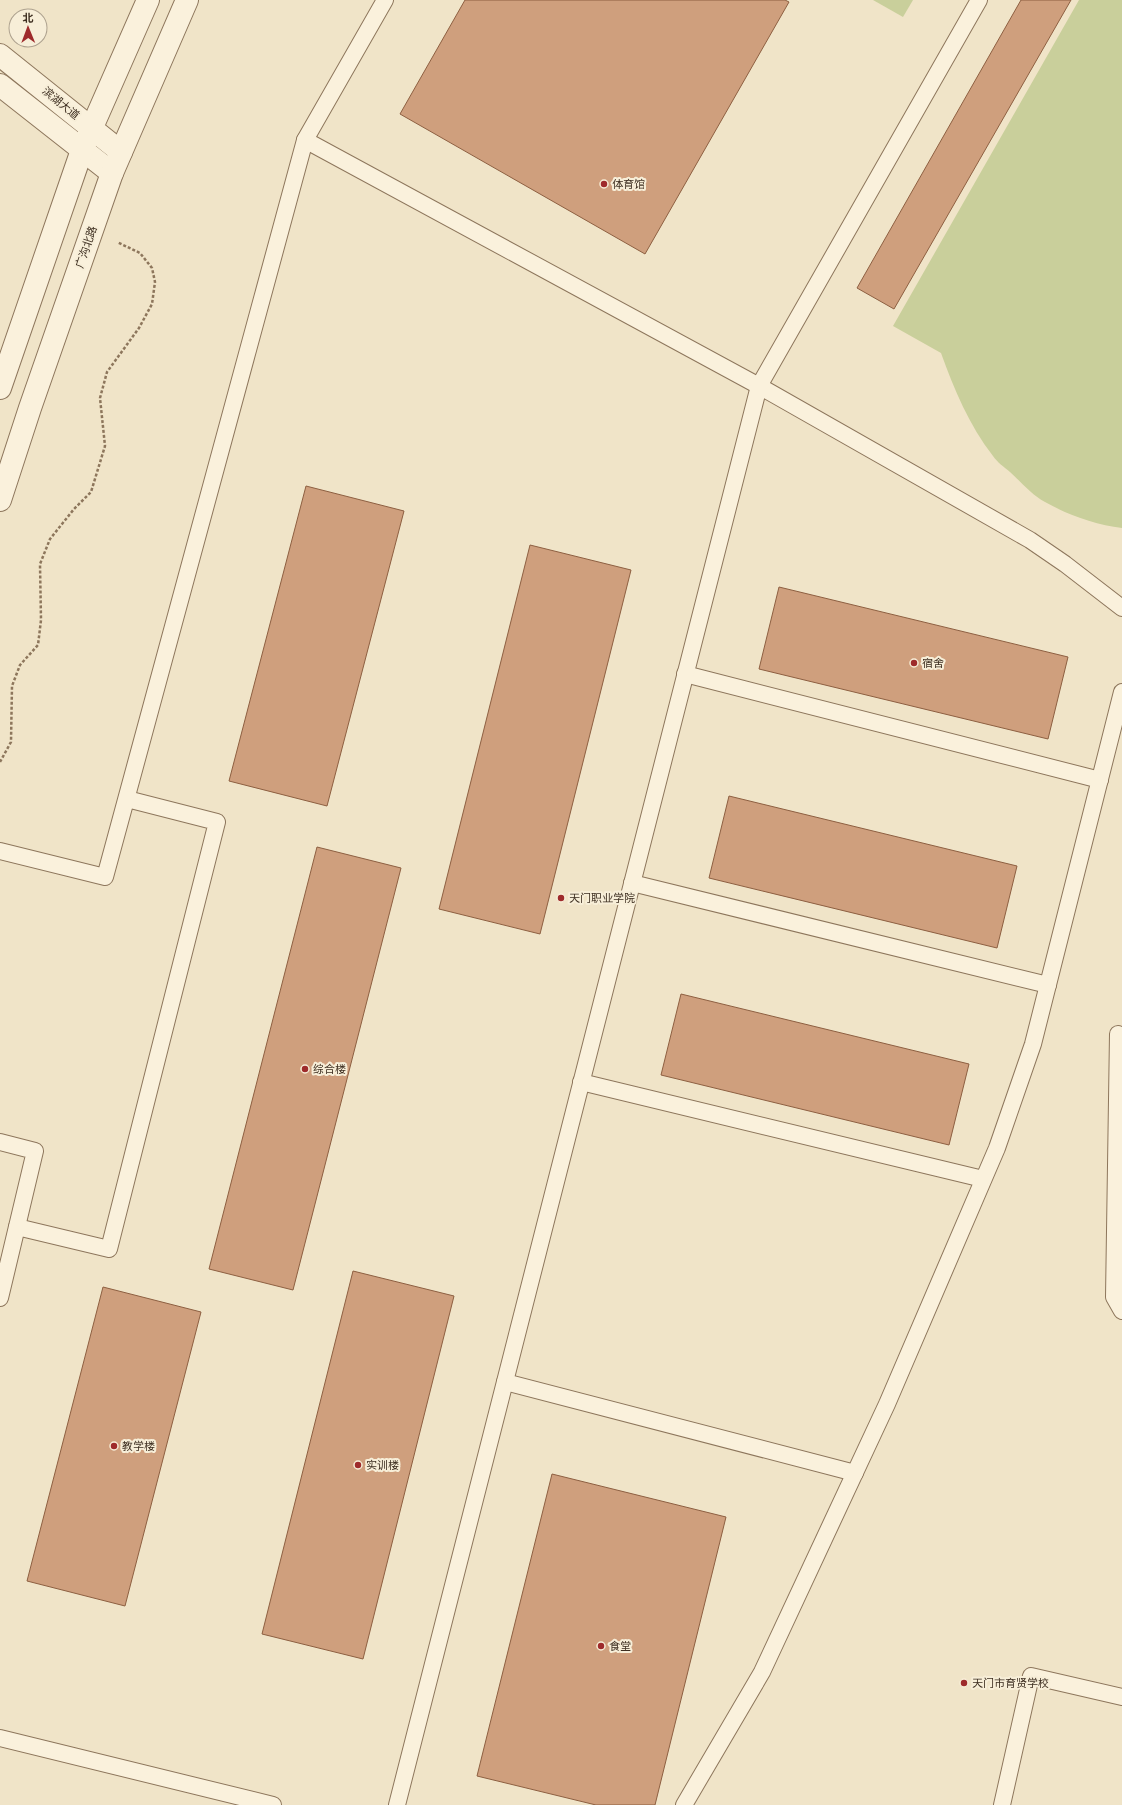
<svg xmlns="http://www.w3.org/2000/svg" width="1122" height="1805" viewBox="0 0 1122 1805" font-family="'Times New Roman','Noto Sans SC',serif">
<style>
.green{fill:#c9cf9b}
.building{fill:#cf9f7d;stroke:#8d5f41}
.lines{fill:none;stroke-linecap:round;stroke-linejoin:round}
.lane-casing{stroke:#8d765c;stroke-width:18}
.street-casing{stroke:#8d765c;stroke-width:24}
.path{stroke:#8d765c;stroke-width:2.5;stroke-dasharray:3 2;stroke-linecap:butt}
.lane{stroke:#faf1dc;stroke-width:16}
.street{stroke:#faf1dc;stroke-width:22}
.poi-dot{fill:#9e2a2b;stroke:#f7eed8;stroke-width:1.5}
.labels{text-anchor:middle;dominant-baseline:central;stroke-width:4;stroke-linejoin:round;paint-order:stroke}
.street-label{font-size:11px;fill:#3d2e20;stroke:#f7eed8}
.poi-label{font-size:11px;fill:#3d2e20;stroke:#f7eed8;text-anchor:start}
</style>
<rect width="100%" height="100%" fill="#f0e4c8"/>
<g class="green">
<polygon points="873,0 913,0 903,17"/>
<path d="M1079 0H1122V528C1096 525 1068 515 1045 502 1032 495 1021 482 1010 472 1004 467 997 462 993 456 969 425 954 389 941 353L893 326Z"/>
</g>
<g class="building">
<polygon points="465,0 785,0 789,2 645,254 400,114"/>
<polygon points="1021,0 1071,0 894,309 857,288"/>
<polygon points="306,486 404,511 327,806 229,781"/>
<polygon points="530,545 631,570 540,934 439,909"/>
<polygon points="779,587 1068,657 1048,739 759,669"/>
<polygon points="729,796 1017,866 997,948 709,878"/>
<polygon points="317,847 401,868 293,1290 209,1269"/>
<polygon points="681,994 969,1064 949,1145 661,1075"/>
<polygon points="353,1271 454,1296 363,1659 262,1634"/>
<polygon points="103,1287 201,1312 125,1606 27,1581"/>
<polygon points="552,1474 726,1517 655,1805 596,1805 477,1776"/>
</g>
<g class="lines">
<defs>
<g id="lane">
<polyline points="305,140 759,386 1030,540 1065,564 1122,608"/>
<polyline points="685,674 1100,780"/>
<polyline points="0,851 105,877 305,140 385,0"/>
<polyline points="632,883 1048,985"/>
<polyline points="1118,1034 1114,1297 1122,1311"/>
<polyline points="581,1082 983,1179"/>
<polyline points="0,1142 35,1151 0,1298"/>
<polyline points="17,1227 109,1249 217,822 127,799"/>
<polyline points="505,1382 855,1473"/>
<polyline points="0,1738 273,1805"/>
<polyline points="397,1805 759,386 979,0"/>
<polyline points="684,1805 762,1672 887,1404 997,1148 1033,1044 1122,692"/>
<polyline points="1002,1805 1031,1676 1122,1697"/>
</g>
<g id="street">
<polyline points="0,55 121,152"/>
<polyline points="0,85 112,173"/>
<polyline points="0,388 82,150 148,0"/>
<polyline points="0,500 30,408 112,173 187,0"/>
</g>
</defs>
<use href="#lane" class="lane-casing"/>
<use href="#street" class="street-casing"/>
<polyline class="path" points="0,762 11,742 12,686 20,665 38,645 41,620 40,564 50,539 74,509 91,492 105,446 100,398 107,372 139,328 152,304 155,282 152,268 140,253 117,242"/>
<use href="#lane" class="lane"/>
<use href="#street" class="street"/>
</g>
<g class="poi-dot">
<circle cx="604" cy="184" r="4"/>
<circle cx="914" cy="663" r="4"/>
<circle cx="561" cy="898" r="4"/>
<circle cx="305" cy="1069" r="4"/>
<circle cx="114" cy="1446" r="4"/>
<circle cx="358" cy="1465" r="4"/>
<circle cx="601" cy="1646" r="4"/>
<circle cx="964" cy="1683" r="4"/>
</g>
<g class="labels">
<g class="street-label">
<text transform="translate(61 103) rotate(39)">滨湖大道</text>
<text transform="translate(86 247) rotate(-71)">广沟北路</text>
</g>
<g class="poi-label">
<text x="612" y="184">体育馆</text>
<text x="922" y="663">宿舍</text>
<text x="569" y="898">天门职业学院</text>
<text x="313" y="1069">综合楼</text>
<text x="122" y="1446">教学楼</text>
<text x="366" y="1465">实训楼</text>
<text x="609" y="1646">食堂</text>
<text x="972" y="1683">天门市育贤学校</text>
</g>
</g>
<g transform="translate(28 28) rotate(359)"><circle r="19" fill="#f7eed8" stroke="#ada18e"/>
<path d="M0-3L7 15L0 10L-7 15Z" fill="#9e2a2b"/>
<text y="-6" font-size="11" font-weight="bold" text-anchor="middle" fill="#3d2e20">北</text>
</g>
</svg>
